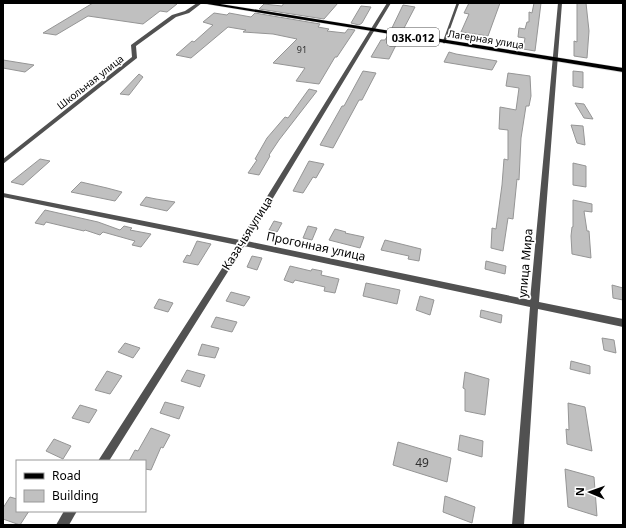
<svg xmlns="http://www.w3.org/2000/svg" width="626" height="528" viewBox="0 0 626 528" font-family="'Noto Sans',sans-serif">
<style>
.building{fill:#c0c0c0;stroke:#959595}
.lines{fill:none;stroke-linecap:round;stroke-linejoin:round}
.primary-casing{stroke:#dbdbdb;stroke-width:1}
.service{stroke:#515151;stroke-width:2.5}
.minor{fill:#515151;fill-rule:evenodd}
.primary{fill:#000;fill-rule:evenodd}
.labels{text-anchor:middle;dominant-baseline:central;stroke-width:3.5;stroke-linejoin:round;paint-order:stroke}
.far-number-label{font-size:9px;fill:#303030}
.far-street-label{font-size:10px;fill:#000;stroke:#fff}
.shield{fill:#fff;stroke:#4c4c4c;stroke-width:1}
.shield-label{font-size:11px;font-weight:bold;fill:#000}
.street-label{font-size:12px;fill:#000;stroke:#fff}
.near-number-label{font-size:12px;fill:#303030}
</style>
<rect width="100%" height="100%" fill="#fff"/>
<g class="building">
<polygon points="93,3 169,3 177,4 167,12 160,11 143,24 88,16 56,35 43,33"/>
<polygon points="284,3 338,3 324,19 259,9 264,4 282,6"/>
<polygon points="469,3 500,3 488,36 461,32 469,14 464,13"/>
<polygon points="534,3 541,3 535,51 523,49 525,38 518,37 519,28 525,29 527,22 529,22 529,12 532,13"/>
<polygon points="577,3 586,3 589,31 587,58 574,56 574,41 577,42"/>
<polygon points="403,5 415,7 403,30 391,30"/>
<polygon points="361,6 371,7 362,23 359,25 351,23"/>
<polygon points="214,13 227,15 229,13 251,17 255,13 320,24 318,27 329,29 327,31 345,33 348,29 355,30 337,57 335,57 319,84 296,81 305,68 273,63 297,39 273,34 243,32 246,30 228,27 191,58 176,55 192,41 194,42 213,25 203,22"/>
<polygon points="388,35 395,36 392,42 397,43 389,59 371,57 381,40 385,40"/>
<polygon points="449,52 456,54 497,61 492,70 444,62"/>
<polygon points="3,60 34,65 25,72 3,68"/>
<polygon points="363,71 376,73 362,100 359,100 333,148 320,145 342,106 344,106"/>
<polygon points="573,71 583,72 583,88 573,86"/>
<polygon points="508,73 530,76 531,96 529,106 526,106 521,138 519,180 517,179 513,219 508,218 503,251 491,248 492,228 496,229 502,185 504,159 508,160 508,130 499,129 500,107 516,110 519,88 506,86"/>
<polygon points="139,74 143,77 129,95 120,94"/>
<polygon points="309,89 317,91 279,140 269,155 270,156 259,175 248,173 257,160 255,159 267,138 285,117 288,118"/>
<polygon points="575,103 584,104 593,119 584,118"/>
<polygon points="571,125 583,126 585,145 577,143"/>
<polygon points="40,159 50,161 23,185 11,182"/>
<polygon points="309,161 324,164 316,178 313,177 303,193 293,191"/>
<polygon points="573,163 586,166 586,187 573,185"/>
<polygon points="81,182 107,188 122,192 115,201 71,192"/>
<polygon points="146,197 156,199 175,202 167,211 140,205"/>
<polygon points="573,200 592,204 592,212 584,211 587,231 589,231 591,258 572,254 571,236 572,227 573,227"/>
<polygon points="45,210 98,222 120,230 124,226 132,228 130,230 151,234 141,247 132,245 135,241 103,232 100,235 85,230 84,231 46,222 44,225 35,223"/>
<polygon points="274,221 282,223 277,232 269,230"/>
<polygon points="308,226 317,228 312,240 303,238"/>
<polygon points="335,229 346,232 345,233 364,237 360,248 329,240"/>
<polygon points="385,240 421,249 419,261 408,259 409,256 381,250"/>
<polygon points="197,241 211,244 198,265 183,262 187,255 190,256"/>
<polygon points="252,256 262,258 257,270 247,267"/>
<polygon points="486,261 506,266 505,274 485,269"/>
<polygon points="290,266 311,271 312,269 322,271 321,275 339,279 335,293 324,291 325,287 295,280 293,283 284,280"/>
<polygon points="366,283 400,290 397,304 363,296"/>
<polygon points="612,285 623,288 623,300 613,298"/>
<polygon points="231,292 250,297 244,306 226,301"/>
<polygon points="420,296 434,300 430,315 416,310"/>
<polygon points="159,299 173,303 168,312 154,308"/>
<polygon points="481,310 502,315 501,323 480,317"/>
<polygon points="216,317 237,322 232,332 211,327"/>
<polygon points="602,338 614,340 616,353 604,350"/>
<polygon points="125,343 140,348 133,358 118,352"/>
<polygon points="202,344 219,348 215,358 198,355"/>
<polygon points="571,361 590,366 590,374 570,369"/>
<polygon points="187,370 205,375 200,387 181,381"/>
<polygon points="107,371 122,376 110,394 95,390"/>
<polygon points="465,372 489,379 485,415 465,411 465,389 463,388"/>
<polygon points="165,402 184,407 179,419 160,413"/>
<polygon points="568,403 585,407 592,451 567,444 566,429 569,430"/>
<polygon points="80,405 97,410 89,423 72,418"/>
<polygon points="151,428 170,435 163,448 161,447 151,470 145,469 145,461 129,461 135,450 138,451"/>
<polygon points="460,435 483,441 482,457 458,450"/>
<polygon points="54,439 71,446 63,459 46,451"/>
<polygon points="398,442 451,458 447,482 393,465"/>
<polygon points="565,469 594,477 597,516 568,507"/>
<polygon points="445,496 475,507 472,523 443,512"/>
<polygon points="10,497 17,499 17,511 29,511 20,525 3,519 3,508"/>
</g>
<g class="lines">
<defs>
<polygon id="primary" points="201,3 214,3 623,68 623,72"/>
</defs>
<use href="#primary" class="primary-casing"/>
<polyline class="service" points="444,42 458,3"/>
<g class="minor">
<polygon points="197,3 202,3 189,13 176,17 136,46 137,58 3,164 3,159 132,57 131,45 172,15 185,11"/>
<polygon points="387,3 391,3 247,241 530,300 558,3 562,3 539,302 623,319 623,327 538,309 524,525 512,525 530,307 244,246 109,461 98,461 237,245 3,197 3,193 240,240"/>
<polygon points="64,511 77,511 69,525 56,525"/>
</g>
<use href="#primary" class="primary"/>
</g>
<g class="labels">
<g class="far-number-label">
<text x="302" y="49">91</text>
</g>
<g class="far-street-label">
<text transform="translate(486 39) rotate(9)">Лагерная улица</text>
<text transform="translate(90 82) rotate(-38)">Школьная улица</text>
</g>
<rect class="shield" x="387" y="28" width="52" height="18" rx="3"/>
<g class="shield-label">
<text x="413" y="37">03К-012</text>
</g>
<g class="street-label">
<text transform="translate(247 233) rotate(-58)">Казачья улица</text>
<text transform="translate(316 246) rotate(12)">Прогонная улица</text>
<text transform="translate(525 263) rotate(-85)">улица Мира</text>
</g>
<g class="near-number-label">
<text x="422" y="462">49</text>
</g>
</g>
<rect width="626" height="528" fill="none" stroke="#000000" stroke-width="8"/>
<rect x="16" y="460" width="130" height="52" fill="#ffffff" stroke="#999999"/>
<rect x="24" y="473" width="20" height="6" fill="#000000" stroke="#999999"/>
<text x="52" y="480" font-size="12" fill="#000000">Road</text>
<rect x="24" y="490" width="20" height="12" fill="#c0c0c0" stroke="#999999"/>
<text x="52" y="500" font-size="12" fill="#000000">Building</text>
<g transform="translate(590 492) rotate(272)" stroke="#ffffff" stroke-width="3" paint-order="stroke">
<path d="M0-3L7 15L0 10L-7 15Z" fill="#000000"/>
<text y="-6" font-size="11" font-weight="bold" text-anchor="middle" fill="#000000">N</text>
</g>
</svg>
